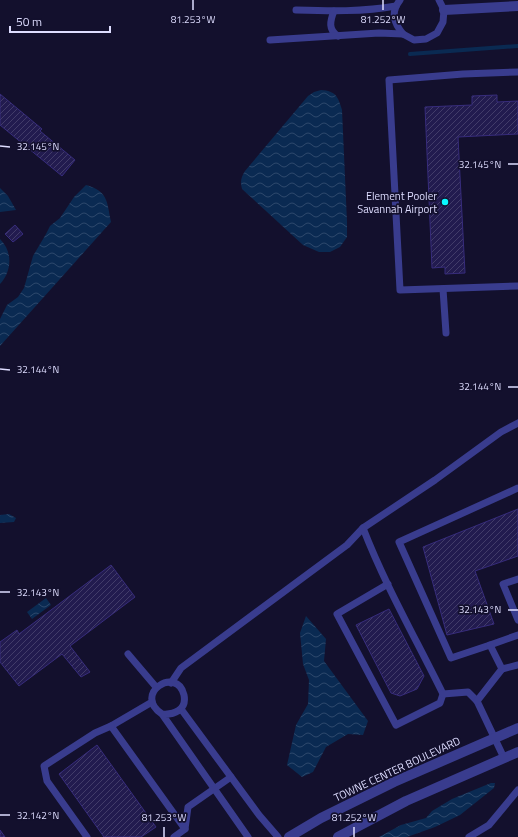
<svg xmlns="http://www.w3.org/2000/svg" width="518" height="837" viewBox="0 0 518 837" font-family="'Titillium Web',sans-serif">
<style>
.water{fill:url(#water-waves)}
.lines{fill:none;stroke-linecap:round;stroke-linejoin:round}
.stream{stroke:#0a2a52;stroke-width:4}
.building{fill:url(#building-hatch);stroke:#372c7c}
.service{stroke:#393c8e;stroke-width:7}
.minor{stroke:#393c8e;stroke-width:10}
.tertiary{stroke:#393c8e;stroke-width:10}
.ticks{fill:none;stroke:#deddff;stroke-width:1.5}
.poi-dot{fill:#09f7ff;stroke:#13102d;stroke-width:1.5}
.labels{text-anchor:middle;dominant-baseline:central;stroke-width:3.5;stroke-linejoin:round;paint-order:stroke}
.poi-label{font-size:11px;fill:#deddff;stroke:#13102d;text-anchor:end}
.street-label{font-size:11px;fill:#deddff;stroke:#13102d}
.ticks-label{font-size:10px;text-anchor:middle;fill:#deddff;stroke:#13102d;stroke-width:3.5;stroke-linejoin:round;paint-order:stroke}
</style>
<defs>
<pattern id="water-waves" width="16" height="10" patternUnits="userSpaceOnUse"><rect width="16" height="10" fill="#0a2a52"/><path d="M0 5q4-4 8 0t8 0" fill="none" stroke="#2d486c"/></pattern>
<pattern id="building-hatch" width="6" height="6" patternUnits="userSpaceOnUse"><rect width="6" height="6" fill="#221b4f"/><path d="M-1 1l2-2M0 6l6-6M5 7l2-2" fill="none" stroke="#423c69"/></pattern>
</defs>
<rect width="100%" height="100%" fill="#13102d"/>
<g class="water">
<path d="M321 90C336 91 338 97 342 110L347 222V237L340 247 330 252H319L303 245 242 189C240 182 241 177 245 171L308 96 314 92Z"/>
<path d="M86 185C108 191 107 202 111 222L0 346V319L7 305 18 297 24 288 33 256 46 234 50 226 60 218 74 197Z"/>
<polygon points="0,188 8,196 16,210 0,212"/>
<path d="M0 239C13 252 12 271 0 284Z"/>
<polygon points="9,514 16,518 14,522 0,523 0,515"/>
<polygon points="46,598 51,605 32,619 27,612"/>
<polygon points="306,616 326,639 324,661 368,721 363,735 348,734 326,747 313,772 302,777 287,765 296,725 308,704 309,680 303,664 300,633"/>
<polygon points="491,783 495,783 494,788 460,815 435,827 407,837 379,837 401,825 426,818 432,811 452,799"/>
</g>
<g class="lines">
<polyline class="stream" points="410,54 518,46"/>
</g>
<g class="building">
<polygon points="0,94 42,129 40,131 75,160 62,176 0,125"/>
<polygon points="497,95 497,102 518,101 518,134 458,137 465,273 445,274 445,267 432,268 425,107 472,105 472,96"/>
<polygon points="15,225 23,234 13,242 5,234"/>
<polygon points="518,509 518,556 475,571 494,624 447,635 423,547"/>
<polygon points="111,565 135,597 70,646 90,672 81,677 62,654 19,686 0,662 0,642 17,630 19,634"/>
<polygon points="389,609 424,676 417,689 400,696 391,693 356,625"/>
<polygon points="97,745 156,827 141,837 104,837 59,774"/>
<polygon points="0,830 5,837 0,837"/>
</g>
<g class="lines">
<g class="service">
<path d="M400 0C390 13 394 23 403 34"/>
<path d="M296 10C329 11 363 12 396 6"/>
<path d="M334 11C330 21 328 30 338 36"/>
<polyline points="270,40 379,33 403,34 414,40 426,39 437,33 443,22 444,10 439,0"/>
<polyline points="518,72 463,74 389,80 400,290 518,286"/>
<polyline points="443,289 446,333"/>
<polyline points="363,528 435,480 501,432 518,423"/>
<polyline points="518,579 503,584 518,620"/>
<polyline points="490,645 451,658 399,542 518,488"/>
<polyline points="128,654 156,687"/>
<polyline points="502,669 490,645 518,635"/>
<path d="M171 683 181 668 347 545 363 528C385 585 416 639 443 694L440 703 396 725 337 614 388 584"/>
<polyline points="443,694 468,692 477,701 504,758"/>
<polyline points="477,701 502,669 518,665"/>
<polyline points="152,702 111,726 185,829"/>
<polyline points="181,709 259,815 278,837"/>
<path d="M162 714C174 715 187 710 184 695 177 665 132 694 162 714L248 837"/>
<polyline points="87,837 47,781 44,766 95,733 111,726"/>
<polyline points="174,837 185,829 188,807 231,777"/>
<polyline points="469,837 489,825 518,790"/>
</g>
<polyline class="minor" points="444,10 518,6"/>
<g class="tertiary">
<polyline points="289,837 321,818 394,782 518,728"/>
<polyline points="338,837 406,801 518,752"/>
</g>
</g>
<path class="ticks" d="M193 10V0M383 10V0M0 146 10 147M508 164H518M0 369 10 370M508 387H518M0 592H10M508 610H518M0 815H10M164 837V827M354 837V827"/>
<circle class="poi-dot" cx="445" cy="202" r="4"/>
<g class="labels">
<g class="poi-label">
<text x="437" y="196">Element Pooler<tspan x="437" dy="13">Savannah Airport</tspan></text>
</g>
<g class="street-label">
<text transform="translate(397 769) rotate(-25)">TOWNE CENTER BOULEVARD</text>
</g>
</g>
<g class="ticks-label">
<text x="193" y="23">81.253°W</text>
<text x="383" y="23">81.252°W</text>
<text x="38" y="150">32.145°N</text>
<text x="480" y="168">32.145°N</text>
<text x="38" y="373">32.144°N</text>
<text x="480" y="390">32.144°N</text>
<text x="38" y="596">32.143°N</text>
<text x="480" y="613">32.143°N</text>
<text x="38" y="819">32.142°N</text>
<text x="164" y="821">81.253°W</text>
<text x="354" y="821">81.252°W</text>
</g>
<path d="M10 26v6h100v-6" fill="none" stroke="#deddff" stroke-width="2"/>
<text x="16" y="26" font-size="12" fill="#deddff" stroke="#13102d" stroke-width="3" paint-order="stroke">50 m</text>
</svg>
